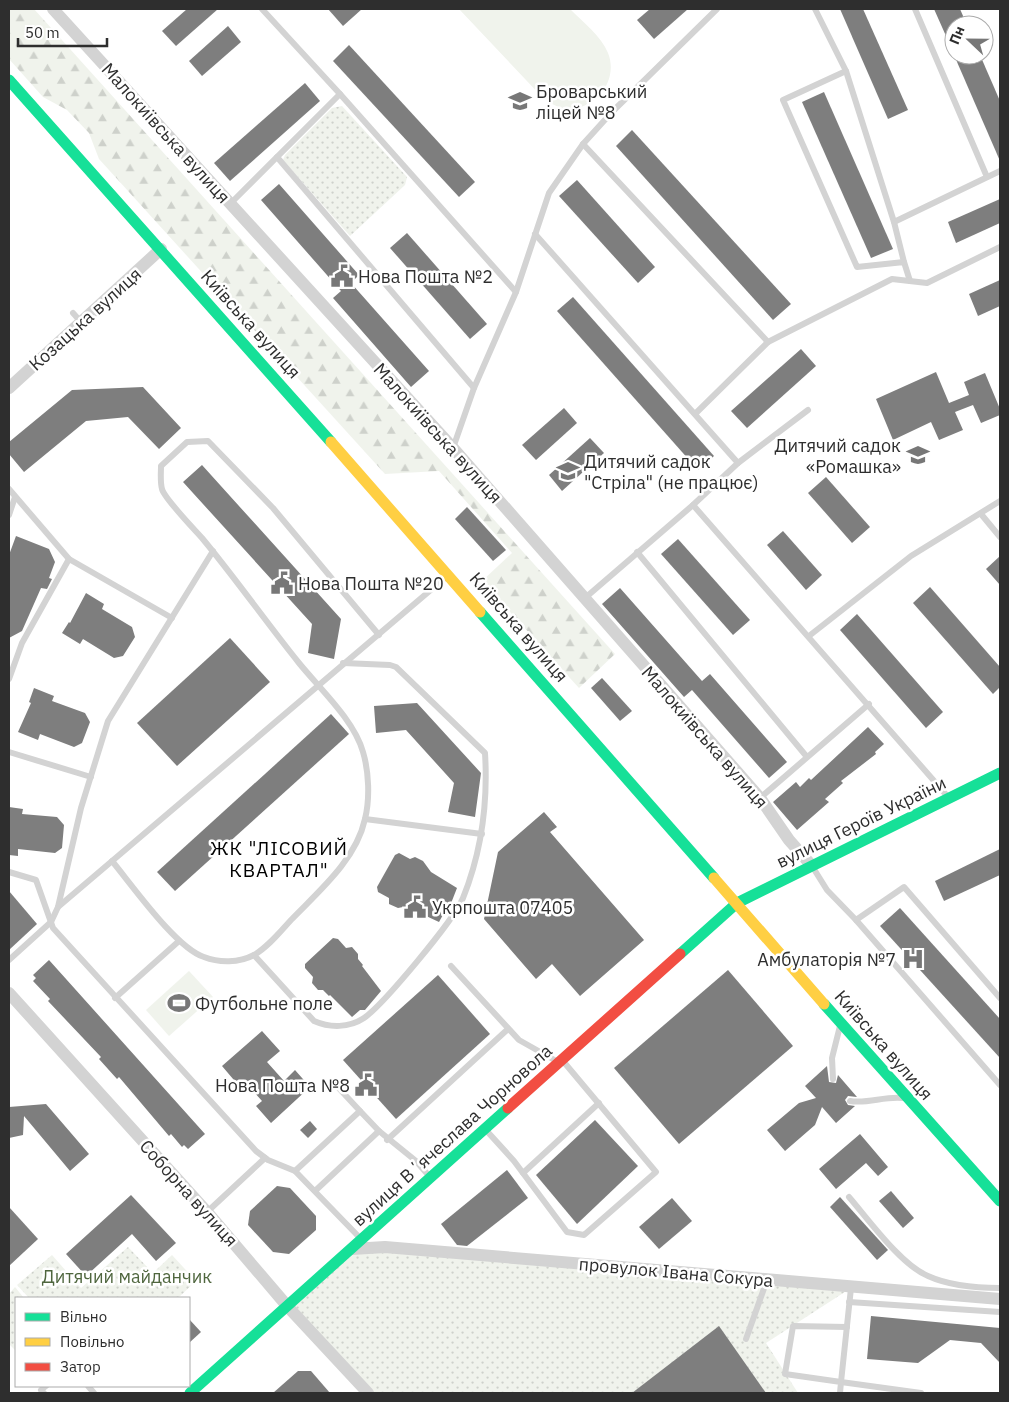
<svg xmlns="http://www.w3.org/2000/svg" width="1009" height="1402" viewBox="0 0 1009 1402" font-family="'IBM Plex Sans',sans-serif">
<style>
.green{fill:url(#green-dots)}
.forest{fill:url(#forest-firs)}
.pitch{fill:#f0f3ec}
.building{fill:#7e7e7e}
.lines{fill:none;stroke-linecap:round;stroke-linejoin:round}
.lane{stroke:#d3d3d3;stroke-width:6}
.street{stroke:#d3d3d3;stroke-width:12}
.fast{stroke:#16e098;stroke-width:11}
.slow{stroke:#ffcf43;stroke-width:11}
.jam{stroke:#f24e42;stroke-width:11}
.labels{text-anchor:middle;dominant-baseline:central;stroke-width:5;stroke-linejoin:round;paint-order:stroke}
.poi-label{font-size:18px;fill:#2e2e2e;stroke:#fff;text-anchor:start}
.street-label{font-size:18px;fill:#2e2e2e;stroke:#fff}
.park-label{font-size:18px;fill:#4f663e;stroke:#fff}
.neighbourhood-label{font-size:19px;letter-spacing:1px;fill:#000;stroke:#fff}
</style>
<defs>
<pattern id="green-dots" width="8" height="8" patternUnits="userSpaceOnUse" patternTransform="scale(1.25)"><rect width="8" height="8" fill="#f0f3ec"/><path d="M2 2h.1M6 6h.1" fill="none" stroke="#ced1cb" stroke-width="1.8" stroke-linecap="round"/></pattern>
<pattern id="forest-firs" width="22" height="20" patternUnits="userSpaceOnUse" patternTransform="scale(1.25)"><rect width="22" height="20" fill="#f0f3ec"/><path d="M5 1l3.5 6h-7zM16 11l3.5 6h-7z" fill="#ced1cb"/></pattern>
</defs>
<rect width="100%" height="100%" fill="#fff"/>
<g class="green">
<polygon points="342,106 407,177 405,185 350,236 283,160 285,155 332,108"/>
<polygon points="128,1247 153,1273 172,1255 196,1281 178,1298 29,1298 17,1285 52,1255 81,1288"/>
<polygon points="352,1249 851,1288 766,1343 798,1393 368,1393 288,1307"/>
<polygon points="15,1287 24,1298 16,1298 16,1351 9,1344 9,1294"/>
</g>
<polygon class="forest" points="9,9 34,9 615,654 579,688 482,581 512,553 439,471 385,474 99,159 89,133 67,110 43,97 9,59"/>
<g class="pitch">
<path d="M459 9H570C583 22 601 36 608 53 619 80 596 110 567 109 558 108 550 103 543 98Z"/>
<polygon points="189,971 213,997 169,1036 146,1010"/>
</g>
<g class="building">
<polygon points="187,9 218,9 176,46 162,31"/>
<polygon points="328,9 362,9 343,26"/>
<polygon points="650,9 688,9 654,39 637,20"/>
<polygon points="840,9 863,9 908,110 888,119"/>
<polygon points="934,9 960,9 967,25 954,25 954,54"/>
<polygon points="228,26 241,42 202,76 189,61"/>
<polygon points="349,45 475,182 459,197 333,61"/>
<polygon points="954,55 980,55 1000,101 1000,161"/>
<polygon points="305,83 320,101 230,181 214,163"/>
<polygon points="824,92 893,249 871,258 802,102"/>
<polygon points="632,130 791,304 773,320 616,146"/>
<polygon points="577,180 655,267 638,283 559,196"/>
<polygon points="279,184 359,275 351,283 429,371 411,387 333,298 341,291 261,200"/>
<polygon points="1000,199 1000,223 956,243 948,222"/>
<polygon points="407,233 487,324 470,339 390,248"/>
<polygon points="1000,280 1000,306 978,316 969,294"/>
<polygon points="573,297 714,456 698,470 557,311"/>
<polygon points="801,349 816,366 747,428 731,411"/>
<polygon points="936,372 949,403 969,395 964,382 985,373 1000,409 1000,415 981,423 973,405 955,412 963,430 939,440 931,422 893,440 876,399"/>
<polygon points="143,387 181,428 159,449 128,417 86,421 24,472 9,454 9,442 72,390"/>
<polygon points="564,408 577,423 536,460 522,445"/>
<polygon points="590,438 604,453 562,491 549,475"/>
<polygon points="202,465 341,619 334,659 308,653 312,624 183,482"/>
<polygon points="826,477 870,527 852,543 808,493"/>
<polygon points="467,507 506,550 493,561 455,519"/>
<polygon points="783,531 822,575 806,590 767,545"/>
<polygon points="16,536 49,549 55,562 49,578 52,579 47,589 41,588 22,631 9,638 9,555"/>
<polygon points="678,539 750,620 733,635 661,554"/>
<polygon points="1000,556 1000,585 986,569"/>
<polygon points="930,587 1000,667 1000,687 993,694 913,603"/>
<polygon points="620,588 702,681 710,674 787,762 769,778 692,690 684,697 602,604"/>
<polygon points="86,593 104,604 102,609 132,627 135,637 123,656 114,658 83,639 80,644 62,633 69,622 70,623"/>
<polygon points="857,614 943,712 926,728 840,630"/>
<polygon points="230,638 270,682 177,766 137,723"/>
<polygon points="602,678 632,711 620,721 591,688"/>
<polygon points="34,688 54,696 52,701 85,713 90,722 82,743 74,747 40,734 38,740 18,732 31,703 29,702"/>
<polygon points="417,703 481,773 475,817 448,812 454,783 406,730 376,733 374,706"/>
<polygon points="331,714 349,734 175,891 157,872"/>
<polygon points="868,727 884,744 875,752 876,754 841,781 843,783 825,799 829,802 797,830 773,802 796,782 800,787 809,778 811,780"/>
<polygon points="9,807 23,809 22,814 57,817 64,825 62,848 55,853 18,849 18,856 9,855"/>
<polygon points="544,812 557,827 550,832 644,940 580,996 552,964 536,979 484,919 498,852"/>
<polygon points="1000,849 1000,875 944,901 935,881"/>
<polygon points="399,853 410,859 415,857 423,861 431,872 457,888 448,911 444,913 439,922 411,909 403,907 398,908 389,904 389,898 378,892 377,887 395,855"/>
<polygon points="9,891 37,924 9,950"/>
<polygon points="900,908 1000,1019 1000,1058 880,926"/>
<polygon points="333,938 338,939 346,948 352,947 358,954 358,959 363,965 362,966 381,991 365,1010 360,1010 352,1017 330,995 329,996 323,990 318,990 312,983 313,977 305,968 305,964"/>
<polygon points="49,960 205,1134 188,1149 184,1145 182,1147 171,1134 169,1136 119,1077 117,1079 99,1059 101,1057 48,1001 50,999 33,981 36,978 33,975"/>
<polygon points="728,970 793,1046 679,1144 614,1068"/>
<polygon points="438,975 490,1034 396,1119 343,1060"/>
<polygon points="262,1031 280,1051 267,1062 284,1081 295,1070 310,1087 271,1123 256,1106 262,1101 244,1081 239,1086 222,1066"/>
<polygon points="827,1066 829,1082 836,1083 838,1075 857,1097 848,1096 845,1100 848,1105 855,1106 836,1123 822,1107 815,1125 785,1151 767,1130 799,1103 816,1098 805,1086"/>
<polygon points="46,1104 89,1154 70,1171 24,1116 23,1135 9,1138 9,1107"/>
<polygon points="595,1120 638,1166 577,1224 536,1175"/>
<polygon points="310,1121 317,1129 308,1138 300,1130"/>
<polygon points="860,1134 888,1167 878,1176 866,1163 836,1189 819,1169"/>
<polygon points="507,1170 528,1198 467,1246 457,1245 441,1224"/>
<polygon points="277,1186 290,1188 316,1216 316,1230 289,1254 273,1252 248,1225 250,1211"/>
<polygon points="891,1191 914,1218 903,1228 879,1201"/>
<polygon points="131,1195 176,1243 156,1261 132,1234 86,1276 66,1254"/>
<polygon points="840,1197 888,1250 877,1260 830,1207"/>
<polygon points="672,1198 692,1221 659,1249 639,1227"/>
<polygon points="9,1207 38,1239 9,1266"/>
<polygon points="871,1316 1000,1328 1000,1363 981,1343 950,1340 918,1363 867,1359"/>
<polygon points="189,1319 201,1332 189,1343"/>
<polygon points="719,1326 766,1393 632,1393"/>
<polygon points="298,1371 311,1371 330,1393 273,1393"/>
</g>
<g class="lines">
<g class="lane">
<polyline points="262,9 340,94"/>
<polyline points="815,9 846,71 783,100 857,267 904,262 910,281"/>
<polyline points="915,9 987,177"/>
<polyline points="846,71 894,222 904,262"/>
<polyline points="583,144 768,342 695,414"/>
<polyline points="277,157 474,388"/>
<polyline points="230,204 340,94 516,292"/>
<polyline points="894,222 1000,171"/>
<polyline points="535,234 738,463 693,505 585,598"/>
<polyline points="73,313 81,322"/>
<polyline points="768,342 892,279 927,283 1000,247"/>
<polyline points="453,448 474,388 516,292 549,193 583,144 612,112 717,9"/>
<polyline points="738,463 808,410"/>
<polyline points="9,489 69,559"/>
<polyline points="693,505 949,798"/>
<polyline points="981,514 1000,537"/>
<polyline points="9,515 15,497"/>
<polyline points="637,552 807,757"/>
<polyline points="809,636 911,556 1000,501"/>
<polyline points="9,679 22,643 69,559 172,618"/>
<polyline points="9,752 91,777"/>
<polyline points="760,798 869,704"/>
<polyline points="365,819 482,834"/>
<path d="M112 861C132 885 176 948 204 957 219 963 239 963 254 955 268 947 280 932 291 920 319 891 356 860 365 819 370 799 369 772 363 752 354 720 320 689 299 663 266 622 236 579 202 538 194 529 164 498 162 489 160 482 161 473 161 466L187 442 208 441 273 508 379 635"/>
<polyline points="812,866 827,890 856,920 1000,1085"/>
<polyline points="9,872 36,880 53,928 256,1151 268,1160 295,1171 361,1239"/>
<polyline points="58,907 81,808 108,721 213,551"/>
<polyline points="856,920 904,887 1000,998"/>
<path d="M254 955 314 1021C330 1028 349 1028 364 1018 383 1005 454 920 463 898 481 853 488 802 485 753L396 667 390 665 343 663"/>
<polyline points="9,960 51,922 58,907 446,577"/>
<polyline points="451,966 519,1040 558,1062"/>
<polyline points="115,998 179,941"/>
<polyline points="833,1079 832,1058 840,1026"/>
<path d="M850 1101C868 1104 884 1096 903 1098"/>
<polyline points="360,1111 379,1131"/>
<polyline points="485,1129 514,1161 567,1232 584,1235 656,1172 563,1061"/>
<polyline points="387,1140 508,1029"/>
<polyline points="295,1171 360,1111 334,1083"/>
<polyline points="523,1173 599,1103"/>
<polyline points="315,1191 379,1131 416,1161 430,1177"/>
<path d="M849 1197C868 1219 901 1265 928 1276 950 1286 976 1288 1000 1288"/>
<polyline points="207,1212 265,1158"/>
<polyline points="851,1288 841,1382 921,1393"/>
<polyline points="849,1302 1000,1312"/>
<polyline points="746,1339 767,1280"/>
<polyline points="88,1386 94,1393"/>
<polyline points="44,1393 41,1390 46,1386"/>
<polyline points="840,1393 841,1382 785,1374 793,1326 847,1327"/>
</g>
<g class="street">
<polyline points="53,9 453,448 760,798 789,840 812,866"/>
<polyline points="9,388 161,249"/>
<polyline points="9,993 207,1212 288,1307 368,1393"/>
<polyline points="352,1249 385,1247 1000,1299"/>
</g>
<g class="fast">
<polyline points="9,80 331,442"/>
<polyline points="480,612 714,878"/>
<polyline points="680,954 737,903 1000,773"/>
<polyline points="824,1004 1000,1201"/>
<polyline points="190,1393 508,1108"/>
</g>
<g class="slow">
<polyline points="331,442 480,612"/>
<polyline points="714,878 824,1004"/>
</g>
<polyline class="jam" points="508,1108 680,954"/>
</g>
<defs>
<symbol id="school-bare" viewBox="-9 -9 18 18"><path d="M0-5L7-2L0 1L-7-2ZM-4 1L0 2.5L4 1V4Q0 6-4 4Z" fill="#777" stroke="#fff" stroke-width="2.5" paint-order="stroke"/></symbol>
<symbol id="civic-bare" viewBox="-9 -9 18 18"><path d="M-.6-6.5H3V-4.5H.6V-3L4-1V1h2V6H-6V1h2V-1L-.6-3ZM-1.2 2.5V6h2.4V2.5Z" fill="#777" stroke="#fff" stroke-width="2.5" paint-order="stroke"/></symbol>
<symbol id="hospital-bare" viewBox="-9 -9 18 18"><path d="M-5-5h3v3.5h4V-5h3V5h-3V1.5h-4V5h-3Z" fill="#777" stroke="#fff" stroke-width="2.5" paint-order="stroke"/></symbol>
<symbol id="stadium-bare" viewBox="-9 -9 18 18"><path d="M0-5a6.5 5 0 1 0 0 10a6.5 5 0 1 0 0-10ZM-3.5-1.8h7v3.6h-7Z" fill="#777" stroke="#fff" stroke-width="2.5" paint-order="stroke"/></symbol>
</defs>
<g fill-rule="evenodd">
<use href="#school-bare" x="504" y="85" width="32" height="32"/>
<use href="#civic-bare" x="326" y="260" width="32" height="32"/>
<use href="#school-bare" x="902" y="439" width="32" height="32"/>
<use href="#school-bare" x="552" y="455" width="32" height="32"/>
<use href="#civic-bare" x="266" y="567" width="32" height="32"/>
<use href="#civic-bare" x="399" y="891" width="32" height="32"/>
<use href="#hospital-bare" x="897" y="943" width="32" height="32"/>
<use href="#stadium-bare" x="163" y="987" width="32" height="32"/>
<use href="#civic-bare" x="350" y="1069" width="32" height="32"/>
</g>
<g class="labels">
<g class="poi-label">
<text x="536" y="91">Броварський<tspan x="536" dy="21">ліцей №8</tspan></text>
<text x="358" y="276">Нова Пошта №2</text>
<text x="901" y="445" text-anchor="end">Дитячий садок<tspan x="901" dy="21">«Ромашка»</tspan></text>
<text x="584" y="461">Дитячий садок<tspan x="584" dy="21">"Стріла" (не працює)</tspan></text>
<text x="298" y="583">Нова Пошта №20</text>
<text x="432" y="907">Укрпошта 07405</text>
<text x="896" y="959" text-anchor="end">Амбулаторія №7</text>
<text x="195" y="1003">Футбольне поле</text>
<text x="350" y="1085" text-anchor="end">Нова Пошта №8</text>
</g>
<g class="street-label">
<text transform="translate(166 133) rotate(48)">Малокиївська вулиця</text>
<text transform="translate(85 319) rotate(-42)">Козацька вулиця</text>
<text transform="translate(251 324) rotate(48)">Київська вулиця</text>
<text transform="translate(438 433) rotate(48)">Малокиївська вулиця</text>
<text transform="translate(519 627) rotate(49)">Київська вулиця</text>
<text transform="translate(705 737) rotate(49)">Малокиївська вулиця</text>
<text transform="translate(861 822) rotate(-26)">вулиця Героїв України</text>
<text transform="translate(884 1045) rotate(49)">Київська вулиця</text>
<text transform="translate(452 1135) rotate(-42)">вулиця Вʼячеслава Чорновола</text>
<text transform="translate(189 1193) rotate(48)">Соборна вулиця</text>
<text transform="translate(676 1272) rotate(5)">провулок Івана Сокура</text>
</g>
<g class="park-label">
<text x="127" y="1276">Дитячий майданчик</text>
</g>
<g class="neighbourhood-label">
<text x="279" y="848">ЖК "ЛІСОВИЙ<tspan x="279" dy="22">КВАРТАЛ"</tspan></text>
</g>
</g>
<rect width="1009" height="1402" fill="none" stroke="#2e2e2e" stroke-width="20"/>
<rect x="15" y="1297" width="175" height="90" fill="#ffffff" stroke="#ababab"/>
<rect x="25" y="1313" width="25" height="8" fill="#16e098" stroke="#ababab"/>
<text x="60" y="1322" font-size="15" fill="#2e2e2e">Вільно</text>
<rect x="25" y="1338" width="25" height="8" fill="#ffcf43" stroke="#ababab"/>
<text x="60" y="1347" font-size="15" fill="#2e2e2e">Повільно</text>
<rect x="25" y="1363" width="25" height="8" fill="#f24e42" stroke="#ababab"/>
<text x="60" y="1372" font-size="15" fill="#2e2e2e">Затор</text>
<g transform="translate(969 40) rotate(292)"><circle r="24" fill="#ffffff" stroke="#ababab"/>
<path d="M0-4L9 19L0 12L-9 19Z" fill="#777777"/>
<text y="-8" font-size="14" font-weight="bold" text-anchor="middle" fill="#2e2e2e">Пн</text>
</g>
<path d="M18 38v8h89v-8" fill="none" stroke="#2e2e2e" stroke-width="2.5"/>
<text x="25" y="38" font-size="15" fill="#2e2e2e" stroke="#ffffff" stroke-width="4" paint-order="stroke">50 m</text>
</svg>
